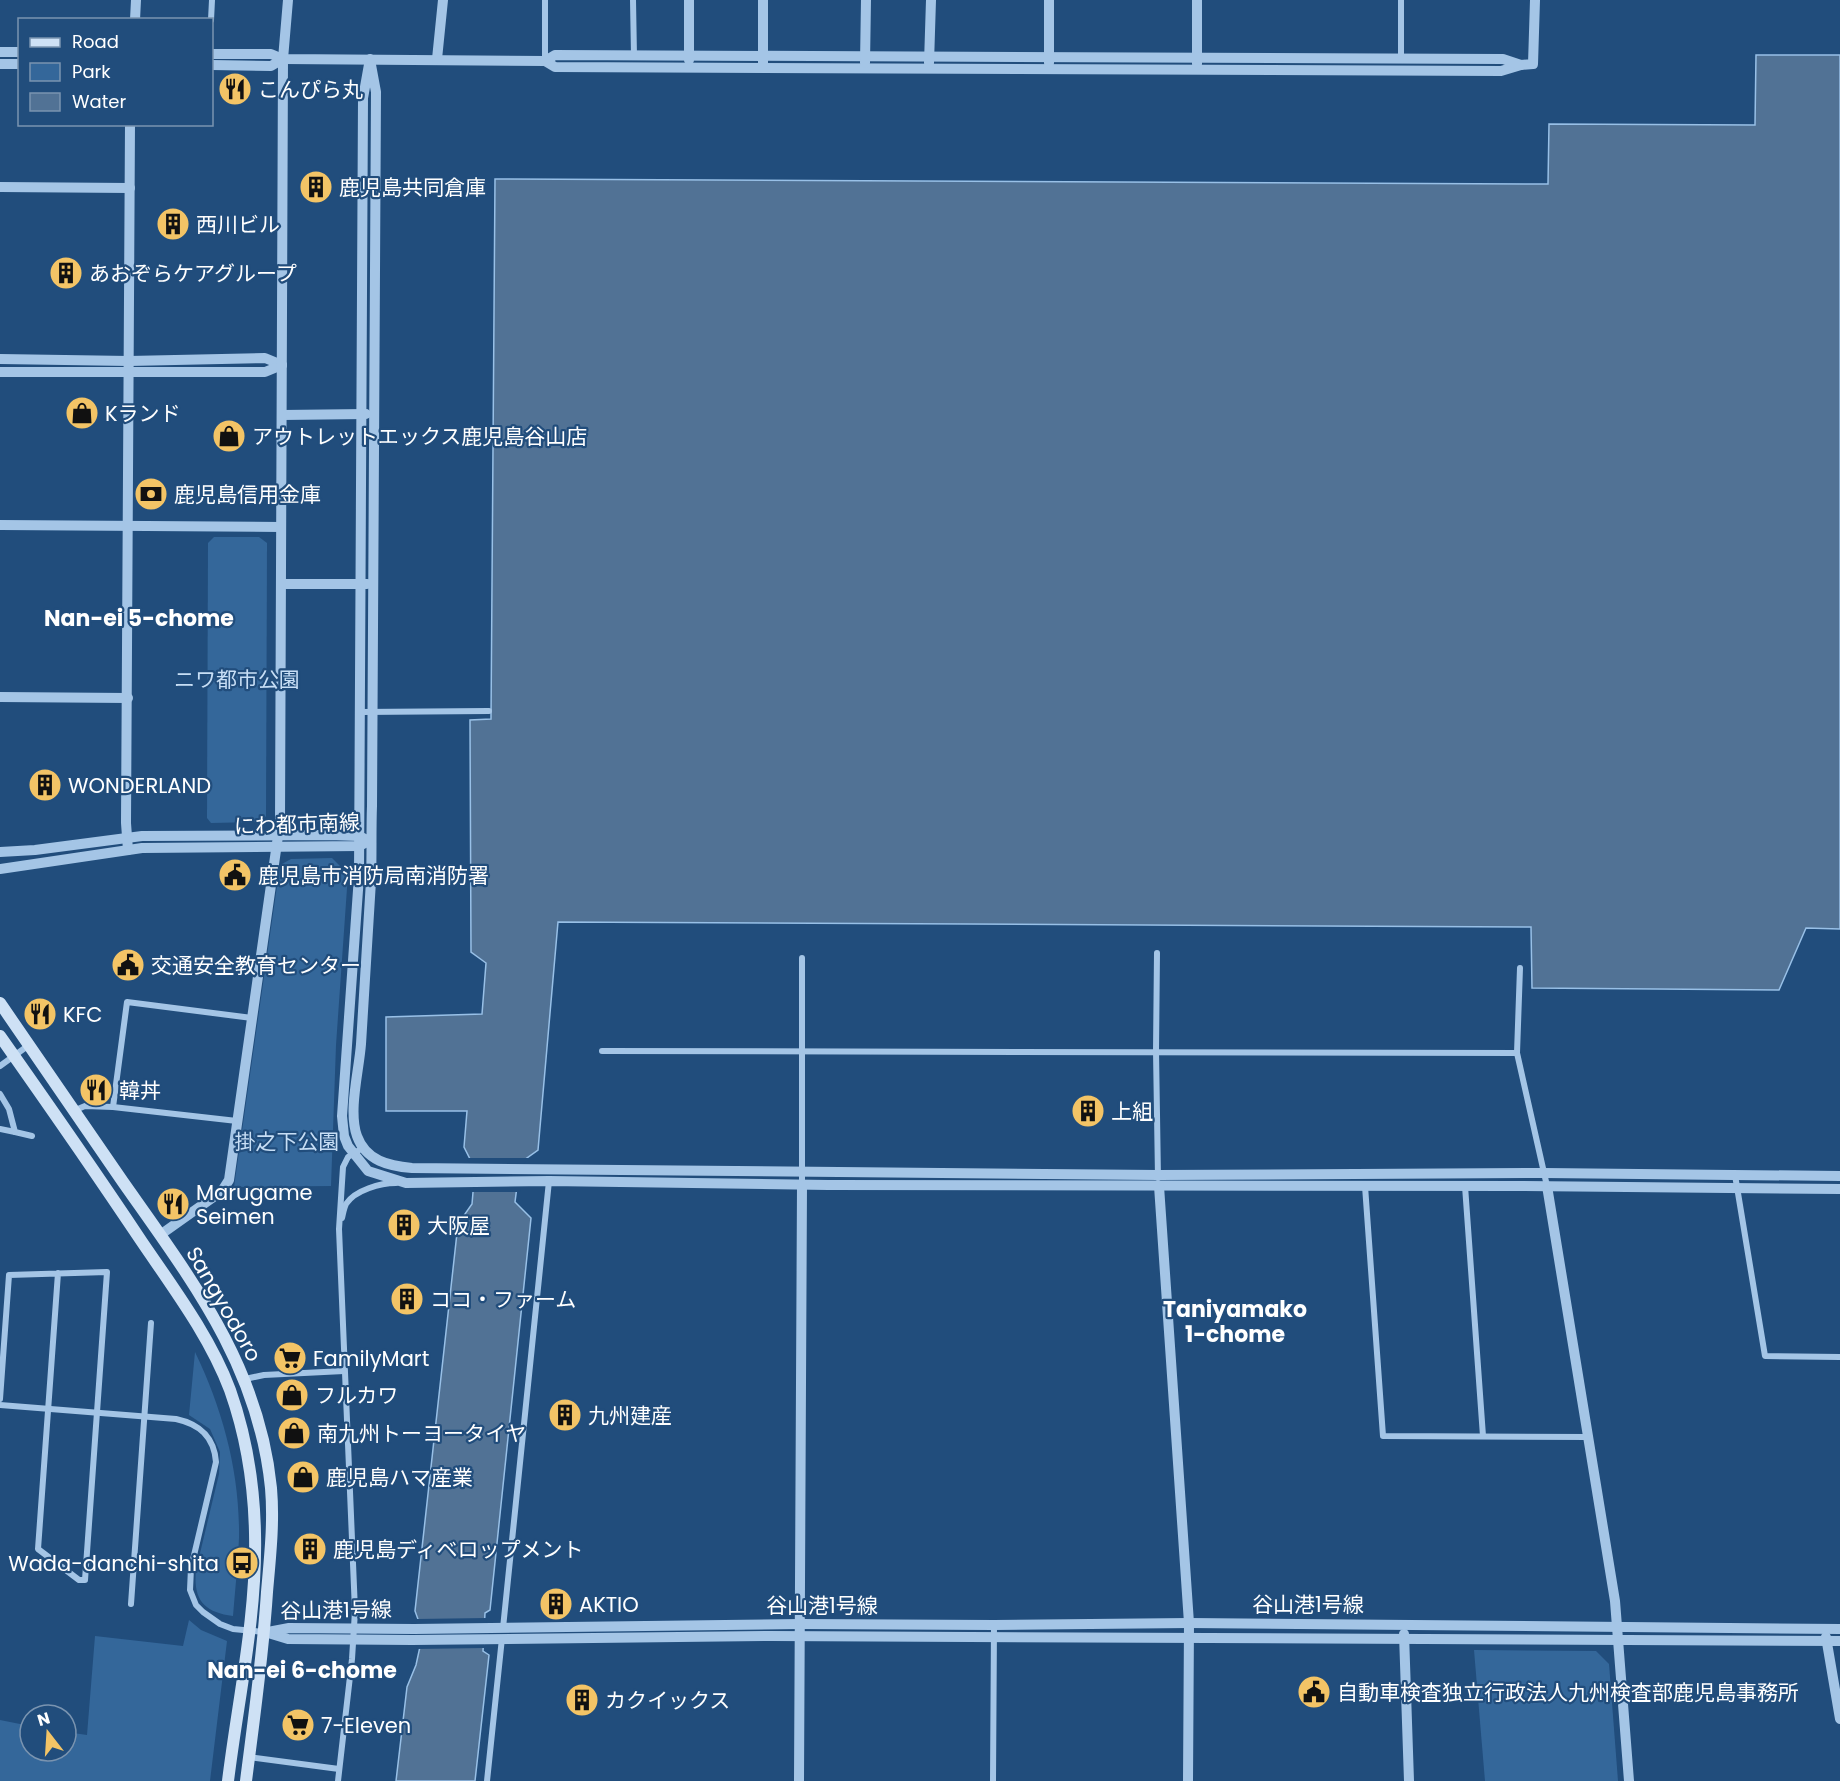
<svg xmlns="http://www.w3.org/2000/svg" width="1840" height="1781" viewBox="0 0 1840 1781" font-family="Poppins,'Noto Sans JP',sans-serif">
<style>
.green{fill:#34679a}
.water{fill:#517295;stroke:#98c0e7;stroke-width:1.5}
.pier{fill:#214d7c}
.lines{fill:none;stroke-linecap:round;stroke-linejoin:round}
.minor{stroke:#a4c5e6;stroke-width:6}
.tertiary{stroke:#a4c5e6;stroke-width:10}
.secondary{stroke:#cee1f5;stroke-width:12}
.labels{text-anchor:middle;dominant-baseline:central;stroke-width:4.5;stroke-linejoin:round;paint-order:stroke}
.poi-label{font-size:21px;fill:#fff;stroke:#214d7c;text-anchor:start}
.park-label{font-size:21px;fill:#c7def5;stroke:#214d7c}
.street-label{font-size:21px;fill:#fff;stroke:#214d7c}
.neighbourhood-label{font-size:22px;font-weight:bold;fill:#fff;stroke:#214d7c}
</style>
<rect width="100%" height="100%" fill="#214d7c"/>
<g class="green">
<polygon points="214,537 259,537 267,543 266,816 261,822 211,823 207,818 208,543"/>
<polygon points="332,858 348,874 336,1045 331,1186 234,1187 280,865 291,859"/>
<path d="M195 1352C223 1410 240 1473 239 1538 238 1564 235 1590 233 1616 204 1612 193 1600 196 1570L219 1474 220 1452 210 1429 189 1415Z"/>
<polygon points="189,1620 201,1630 227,1641 210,1781 0,1781 0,1720 30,1726 30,1751 66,1751 66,1732 87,1735 95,1636 183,1646"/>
<polygon points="1474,1650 1596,1651 1609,1664 1618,1781 1485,1781"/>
</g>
<polygon class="water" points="1756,55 1840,55 1840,929 1806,928 1779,990 1532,988 1531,927 558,922 538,1150 520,1163 515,1202 531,1218 490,1610 485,1613 483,1651 489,1655 475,1781 396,1781 407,1687 416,1665 423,1633 415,1611 458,1224 472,1204 475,1169 464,1147 467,1111 386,1111 386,1017 482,1014 486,963 471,952 470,720 491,719 495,179 1548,184 1549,124 1755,125"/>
<g class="pier">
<polygon points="467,1158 531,1158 523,1164 520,1192 470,1192 472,1169"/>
<polygon points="487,1618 484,1648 416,1649 420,1633 416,1619"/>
</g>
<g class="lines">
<g class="minor">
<polyline points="633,0 634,56"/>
<polyline points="211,20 212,0"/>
<polyline points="1401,59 1401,0"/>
<polyline points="545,61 545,0"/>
<polyline points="361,712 489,711"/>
<polyline points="1157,953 1156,1051 1158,1178"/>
<polyline points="1520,968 1517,1053 1547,1186"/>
<polyline points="602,1051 1517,1053"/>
<polyline points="0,1066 29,1045"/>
<polyline points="0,1094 9,1109 15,1132 32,1136"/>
<polyline points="113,1107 127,1002 252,1018"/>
<polyline points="73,1111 85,1106 113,1107 237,1121"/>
<polyline points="0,1129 15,1132"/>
<polyline points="1735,1175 1765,1356 1840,1357"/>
<polyline points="802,1185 802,958"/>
<polyline points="1365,1186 1383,1436 1588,1437"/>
<polyline points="1465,1186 1483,1436"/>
<path d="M342 1218C343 1214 344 1208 346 1204 355 1190 381 1183 396 1183"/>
<polyline points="245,1379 264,1375 344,1371"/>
<polyline points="0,1399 9,1275 107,1272 85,1580 79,1580 38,1549 58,1273"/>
<path d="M0 1405 176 1419C199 1424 214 1436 216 1462L191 1568 190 1590 196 1605 203 1612 220 1624 233 1629 264 1632"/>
<polyline points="131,1604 151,1323"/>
<polyline points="503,1628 549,1181"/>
<polyline points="249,1757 339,1769"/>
<polyline points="338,1781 352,1659 355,1611 339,1229 343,1167 348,1157 364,1147"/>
<polyline points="487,1781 502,1638"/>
<polyline points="993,1781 994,1625"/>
</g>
<g class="tertiary">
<polyline points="763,0 763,63"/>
<polyline points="1197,0 1197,64"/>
<polyline points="135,20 136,0"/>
<polyline points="0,52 20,52"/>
<polyline points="212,54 271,54 283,59 545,61 555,67 1501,71 1521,65"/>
<polyline points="370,59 363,98 359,876 342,1116 344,1136 348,1146 368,1171 406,1183 549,1181 828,1185 1524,1186 1840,1189"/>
<polyline points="437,59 443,0"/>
<polyline points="689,60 689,0"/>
<polyline points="545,61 555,55 1503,59 1521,65 1533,64 1535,0"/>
<polyline points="865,63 866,0"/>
<polyline points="929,63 931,0"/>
<polyline points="1049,63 1049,0"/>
<polyline points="0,64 20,64"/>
<polyline points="212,65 271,66 283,59"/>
<path d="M371 65 376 92 372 806C371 831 372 855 371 880 368 935 364 990 361 1044 359 1071 348 1111 357 1136 366 1161 389 1166 412 1168L1158 1175 1545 1173 1840 1176"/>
<polyline points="0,187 130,188"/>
<polyline points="0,359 129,361 265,358 282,365"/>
<polyline points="0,372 265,372 282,365"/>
<polyline points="282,415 366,414"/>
<polyline points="0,525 281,527"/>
<polyline points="281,584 367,584"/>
<polyline points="0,697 128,698"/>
<polyline points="128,850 126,823 130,124"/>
<polyline points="0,852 35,850 142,836 329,835 359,836 365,839"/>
<polyline points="0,869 142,848 359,846 365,843"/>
<polyline points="1159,1186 1189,1623 1188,1781"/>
<polyline points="1547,1186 1615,1601 1629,1781"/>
<polyline points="160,1235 222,1191 229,1180 280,822 283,59 288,0"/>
<polyline points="265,1632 288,1639 412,1640 772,1636 1840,1641"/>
<polyline points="268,1632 289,1628 414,1629 800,1624 994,1625 1189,1623 1840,1629"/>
<polyline points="1404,1634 1409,1781"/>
<polyline points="1826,1637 1840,1719"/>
<polyline points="799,1781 802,1185"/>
</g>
<g class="secondary">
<path d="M0 1003C41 1063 82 1123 123 1182 191 1279 259 1366 271 1488 274 1523 270 1557 267 1592 263 1655 254 1718 246 1781"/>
<path d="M0 1036C48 1104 96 1173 142 1242 174 1289 210 1337 230 1390 246 1435 254 1485 255 1533 257 1616 238 1699 228 1781"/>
</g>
</g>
<defs>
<symbol id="restaurant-disc" viewBox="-11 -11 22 22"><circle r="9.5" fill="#f3c466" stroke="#214d7c"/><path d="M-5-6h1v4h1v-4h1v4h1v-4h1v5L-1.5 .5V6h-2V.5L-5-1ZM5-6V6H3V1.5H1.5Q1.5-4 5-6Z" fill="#111"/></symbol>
<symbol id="building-disc" viewBox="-11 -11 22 22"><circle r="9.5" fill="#f3c466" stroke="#214d7c"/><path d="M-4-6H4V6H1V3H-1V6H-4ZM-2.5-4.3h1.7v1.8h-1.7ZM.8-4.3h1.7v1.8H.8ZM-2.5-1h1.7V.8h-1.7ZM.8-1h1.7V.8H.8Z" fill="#111"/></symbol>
<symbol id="shop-disc" viewBox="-11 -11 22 22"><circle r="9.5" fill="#f3c466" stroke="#214d7c"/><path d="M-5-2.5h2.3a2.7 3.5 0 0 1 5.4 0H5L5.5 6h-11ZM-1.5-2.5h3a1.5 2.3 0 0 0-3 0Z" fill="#111"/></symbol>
<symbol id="bank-disc" viewBox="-11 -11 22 22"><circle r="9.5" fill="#f3c466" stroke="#214d7c"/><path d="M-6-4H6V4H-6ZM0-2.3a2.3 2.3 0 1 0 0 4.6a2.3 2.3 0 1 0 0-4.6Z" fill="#111"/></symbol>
<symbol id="civic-disc" viewBox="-11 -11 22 22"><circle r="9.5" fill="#f3c466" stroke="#214d7c"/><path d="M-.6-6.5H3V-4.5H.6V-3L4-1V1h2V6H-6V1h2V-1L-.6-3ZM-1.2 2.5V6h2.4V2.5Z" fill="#111"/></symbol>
<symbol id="supermarket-disc" viewBox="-11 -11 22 22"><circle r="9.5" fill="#f3c466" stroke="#214d7c"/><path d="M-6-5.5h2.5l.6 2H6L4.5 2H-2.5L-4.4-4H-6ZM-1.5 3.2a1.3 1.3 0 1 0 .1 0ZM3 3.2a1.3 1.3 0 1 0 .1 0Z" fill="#111"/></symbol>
<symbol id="bus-disc" viewBox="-11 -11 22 22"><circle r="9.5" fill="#f3c466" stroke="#214d7c"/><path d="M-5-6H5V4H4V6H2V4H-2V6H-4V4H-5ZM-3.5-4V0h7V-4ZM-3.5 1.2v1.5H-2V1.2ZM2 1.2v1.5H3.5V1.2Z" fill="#111"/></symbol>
</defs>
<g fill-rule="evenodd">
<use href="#restaurant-disc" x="216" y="70" width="38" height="38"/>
<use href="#building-disc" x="297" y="168" width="38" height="38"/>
<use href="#building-disc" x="154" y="205" width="38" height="38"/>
<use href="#building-disc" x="47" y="254" width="38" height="38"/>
<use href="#shop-disc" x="63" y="394" width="38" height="38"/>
<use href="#shop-disc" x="210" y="417" width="38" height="38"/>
<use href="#bank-disc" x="132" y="475" width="38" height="38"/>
<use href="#building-disc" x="26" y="766" width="38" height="38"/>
<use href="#civic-disc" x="216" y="856" width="38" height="38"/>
<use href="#civic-disc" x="109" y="946" width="38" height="38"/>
<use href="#restaurant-disc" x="21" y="995" width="38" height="38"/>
<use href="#restaurant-disc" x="77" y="1071" width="38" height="38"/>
<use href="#building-disc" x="1069" y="1092" width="38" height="38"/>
<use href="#restaurant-disc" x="154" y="1185" width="38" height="38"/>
<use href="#building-disc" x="385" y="1206" width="38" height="38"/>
<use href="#building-disc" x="388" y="1280" width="38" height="38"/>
<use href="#supermarket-disc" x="271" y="1339" width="38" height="38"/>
<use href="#shop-disc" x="273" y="1376" width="38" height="38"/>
<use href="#building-disc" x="546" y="1396" width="38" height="38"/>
<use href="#shop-disc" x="275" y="1414" width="38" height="38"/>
<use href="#shop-disc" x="284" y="1458" width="38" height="38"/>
<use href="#building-disc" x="291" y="1530" width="38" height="38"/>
<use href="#bus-disc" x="223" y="1544" width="38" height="38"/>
<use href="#building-disc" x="537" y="1585" width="38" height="38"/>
<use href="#civic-disc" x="1295" y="1673" width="38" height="38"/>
<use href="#building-disc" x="563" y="1681" width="38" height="38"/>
<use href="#supermarket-disc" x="279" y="1706" width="38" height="38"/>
</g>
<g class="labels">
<g class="poi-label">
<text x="258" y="89">こんぴら丸</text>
<text x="339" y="187">鹿児島共同倉庫</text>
<text x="196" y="224">西川ビル</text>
<text x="89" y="273">あおぞらケアグループ</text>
<text x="105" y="413">Kランド</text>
<text x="252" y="436">アウトレットエックス鹿児島谷山店</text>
<text x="174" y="494">鹿児島信用金庫</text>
<text x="68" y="785">WONDERLAND</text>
<text x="258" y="875">鹿児島市消防局南消防署</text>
<text x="151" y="965">交通安全教育センター</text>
<text x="63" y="1014">KFC</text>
<text x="119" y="1090">韓丼</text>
<text x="1111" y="1111">上組</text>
<text x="196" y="1192">Marugame<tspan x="196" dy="24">Seimen</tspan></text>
<text x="427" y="1225">大阪屋</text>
<text x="430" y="1299">ココ・ファーム</text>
<text x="313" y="1358">FamilyMart</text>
<text x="315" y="1395">フルカワ</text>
<text x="588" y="1415">九州建産</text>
<text x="317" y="1433">南九州トーヨータイヤ</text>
<text x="326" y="1477">鹿児島ハマ産業</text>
<text x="333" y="1549">鹿児島ディベロップメント</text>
<text x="219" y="1563" text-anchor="end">Wada-danchi-shita</text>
<text x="579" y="1604">AKTIO</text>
<text x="1337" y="1692">自動車検査独立行政法人九州検査部鹿児島事務所</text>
<text x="605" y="1700">カクイックス</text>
<text x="321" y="1725">7-Eleven</text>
</g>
<g class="park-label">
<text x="237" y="679">ニワ都市公園</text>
<text x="287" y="1141">掛之下公園</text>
</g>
<g class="street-label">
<text transform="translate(297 824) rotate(-2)">にわ都市南線</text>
<text transform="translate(224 1304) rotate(60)">Sangyodoro</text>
<text x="1308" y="1604">谷山港1号線</text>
<text x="822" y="1605">谷山港1号線</text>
<text transform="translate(336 1610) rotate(-1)">谷山港1号線</text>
</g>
<g class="neighbourhood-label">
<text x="139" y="618">Nan-ei 5-chome</text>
<text x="1235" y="1309">Taniyamako<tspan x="1235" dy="25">1-chome</tspan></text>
<text x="302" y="1670">Nan-ei 6-chome</text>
</g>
</g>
<rect x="18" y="18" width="195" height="108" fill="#214d7c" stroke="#7a94b0" stroke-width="1.5"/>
<rect x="30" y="38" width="30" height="9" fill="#cee1f5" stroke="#7a94b0" stroke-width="1.5"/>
<text x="72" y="48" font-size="18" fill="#ffffff">Road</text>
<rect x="30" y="63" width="30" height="18" fill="#34679a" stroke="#7a94b0" stroke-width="1.5"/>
<text x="72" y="78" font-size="18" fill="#ffffff">Park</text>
<rect x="30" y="93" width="30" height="18" fill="#517295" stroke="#7a94b0" stroke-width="1.5"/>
<text x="72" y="108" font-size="18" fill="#ffffff">Water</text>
<g transform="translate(48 1733) rotate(343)"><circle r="28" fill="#214d7c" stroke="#7a94b0" stroke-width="1.5"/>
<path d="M0-4.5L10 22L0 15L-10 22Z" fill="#f3c466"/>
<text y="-9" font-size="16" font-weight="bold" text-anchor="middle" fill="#ffffff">N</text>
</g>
</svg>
